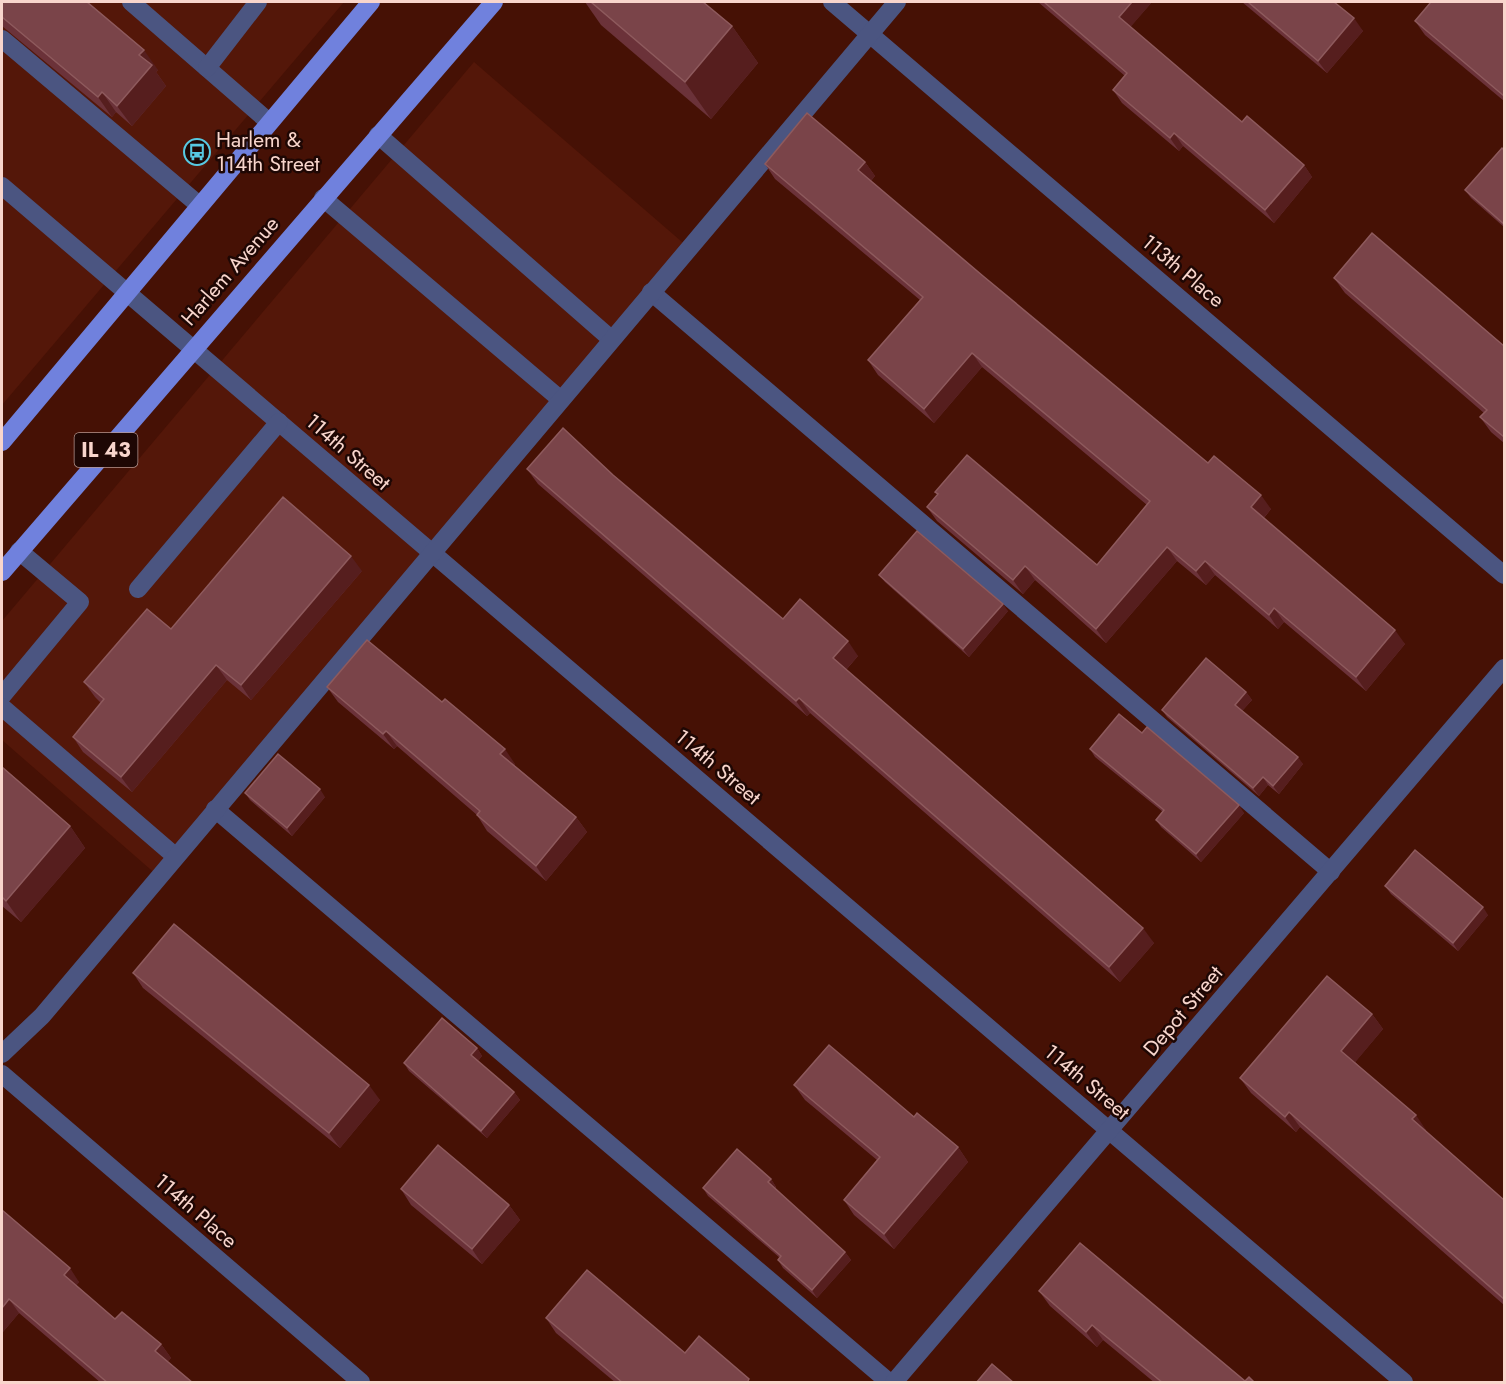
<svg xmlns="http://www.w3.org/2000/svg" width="1506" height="1384" viewBox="0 0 1506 1384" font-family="Jost,sans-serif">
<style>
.built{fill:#541709}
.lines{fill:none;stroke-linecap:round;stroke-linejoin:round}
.minor{stroke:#4b5581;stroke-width:18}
.major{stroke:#7081dd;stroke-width:18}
.wall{fill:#6b3239}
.shaded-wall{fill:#561e1e}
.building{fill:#7a4449;stroke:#8e5a5d;stroke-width:1.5}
.labels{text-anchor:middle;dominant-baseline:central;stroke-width:5;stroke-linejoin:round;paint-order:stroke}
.shield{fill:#1e0704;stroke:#b79790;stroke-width:1.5}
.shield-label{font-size:20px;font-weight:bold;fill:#f8d5cc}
.poi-label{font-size:21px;fill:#f8d5cc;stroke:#1e0704;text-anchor:start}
.street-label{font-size:21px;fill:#f8d5cc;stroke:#1e0704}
</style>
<rect width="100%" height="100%" fill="#461105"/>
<g class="built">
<polygon points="2,2 344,2 2,405"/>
<polygon points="474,62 689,248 158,876 2,740 2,621"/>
</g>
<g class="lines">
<g class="minor">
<polyline points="131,2 269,122"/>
<polyline points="832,2 1504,575"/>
<polyline points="2,39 199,205"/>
<polyline points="207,68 258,2"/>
<polyline points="378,135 611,339"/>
<polyline points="2,186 1404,1382"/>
<polyline points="323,198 560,399"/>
<polyline points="651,292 1331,872"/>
<polyline points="138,589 279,422"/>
<polyline points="2,696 80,602 19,551"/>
<polyline points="2,707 175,856"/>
<polyline points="215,809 889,1382"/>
<polyline points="2,1054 42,1016 897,2"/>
<polyline points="2,1074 361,1382"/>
<polyline points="894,1382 1504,668"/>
</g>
<g class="major">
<polyline points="2,442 371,2"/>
<polyline points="2,572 494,2"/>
</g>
</g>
<g class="wall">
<polygon points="2,2 158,70 156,72 166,86 132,126 116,112 112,117 2,26"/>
<polygon points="585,2 703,2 732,26 758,63 711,119 601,25"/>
<polygon points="1038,2 1152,2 1130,27 1242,122 1304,165 1312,177 1274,223 1183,146 1179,151 1122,103 1113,90 1125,76"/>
<polygon points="1242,2 1334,2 1363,31 1327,73"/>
<polygon points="1504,2 1504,101 1425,35 1415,21"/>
<polygon points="1504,150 1504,227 1471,198 1465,190"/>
<polygon points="865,162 875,176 871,181 983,276 1208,463 1271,509 1264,518 1405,644 1366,691 1284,622 1278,629 1215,575 1206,585 1177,561 1106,643 1035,580 1023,594 937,521 927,507 938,495 935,492 1097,565 1147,505 982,367 934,423 878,375 868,360 920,300 775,179 765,164"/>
<polygon points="1334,278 1504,346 1504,443 1491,432 1480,417 1484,413 1345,293"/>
<polygon points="527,469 613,475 783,619 858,656 846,670 1154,943 1120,982 810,713 807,716 538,484"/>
<polygon points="362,571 251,700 227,680 132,792 83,752 73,737 101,703 95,697 84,682 171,629"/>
<polygon points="879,575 1008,611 969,657 885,582"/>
<polygon points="327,687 515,764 514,765 576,817 587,832 546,881 487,831 477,815 397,746 394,749 338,702"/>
<polygon points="1246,692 1252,700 1242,711 1303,764 1279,794 1268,785 1259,796 1167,717 1162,710"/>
<polygon points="1142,733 1244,813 1201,862 1161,827 1156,820 1163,812 1095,757 1090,749"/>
<polygon points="2,767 70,826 85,848 21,922 2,906"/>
<polygon points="245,793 325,797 292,836 250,800"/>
<polygon points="1385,886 1488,915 1458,951 1391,894"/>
<polygon points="133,973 380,1100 340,1148 143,988"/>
<polygon points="1372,1014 1383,1029 1355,1062 1426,1130 1426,1131 1504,1200 1504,1305 1300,1127 1296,1132 1251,1093 1240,1078"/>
<polygon points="477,1048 482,1056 478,1061 514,1092 520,1100 487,1138 409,1071 404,1063"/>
<polygon points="794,1085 914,1117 958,1147 968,1162 894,1249 854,1215 844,1200 877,1160 805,1100"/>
<polygon points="771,1179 776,1187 775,1189 845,1252 851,1260 817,1298 783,1268 778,1260 780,1258 708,1196 703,1188"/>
<polygon points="401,1189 509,1205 520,1220 482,1264 411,1205"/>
<polygon points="2,1210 79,1282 76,1285 115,1319 161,1344 171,1358 167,1362 193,1383 101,1383 19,1313 2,1333"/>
<polygon points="1039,1291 1245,1381 1255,1383 1155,1383 1103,1340 1097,1347 1050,1306"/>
<polygon points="546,1318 685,1353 752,1383 616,1383 556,1333"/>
</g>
<g class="shaded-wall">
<polygon points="1132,2 1152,2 1128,30 1119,17"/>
<polygon points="1354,18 1363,31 1327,73 1318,61"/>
<polygon points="732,26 758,63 711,119 685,82"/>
<polygon points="144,50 158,70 156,72 166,86 132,126 117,106 139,55"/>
<polygon points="102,92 116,112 112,117 98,97"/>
<polygon points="1174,133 1183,146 1179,151 1170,138"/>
<polygon points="865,162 875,176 868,184 858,170"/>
<polygon points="1304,165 1312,177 1274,223 1265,210"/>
<polygon points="972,353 982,367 934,423 924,409"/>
<polygon points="1261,495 1271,509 1261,521 1251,507"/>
<polygon points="1167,547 1177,561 1106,643 1096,629"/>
<polygon points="351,556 362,571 251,700 241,685"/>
<polygon points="1205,561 1215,575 1206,585 1196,571"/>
<polygon points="1025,566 1035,580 1023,594 1013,580"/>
<polygon points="1003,604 1008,611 969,657 963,649"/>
<polygon points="1274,608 1284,622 1278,629 1269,615"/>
<polygon points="1395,630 1405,644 1366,691 1356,677"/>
<polygon points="848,641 858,656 843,673 833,658"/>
<polygon points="216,665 227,680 132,792 121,777"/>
<polygon points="1246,692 1252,700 1240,713 1235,705"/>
<polygon points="799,698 810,713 807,716 796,701"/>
<polygon points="386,731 397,746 394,749 383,734"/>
<polygon points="505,749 515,764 511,769 500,754"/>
<polygon points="1298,757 1303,764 1279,794 1273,786"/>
<polygon points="1263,777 1268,785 1259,796 1253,788"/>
<polygon points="320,789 325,797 292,836 287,828"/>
<polygon points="1239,805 1244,813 1201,862 1196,854"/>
<polygon points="576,817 587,832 546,881 536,866"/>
<polygon points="70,826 85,848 21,922 6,901"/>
<polygon points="1483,907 1488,915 1458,951 1453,943"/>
<polygon points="1143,928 1154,943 1120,982 1109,967"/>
<polygon points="1372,1014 1383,1029 1352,1066 1341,1051"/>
<polygon points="477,1048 482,1056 477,1062 471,1055"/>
<polygon points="369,1085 380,1100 340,1148 329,1133"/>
<polygon points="514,1092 520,1100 487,1138 481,1131"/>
<polygon points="1289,1112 1300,1127 1296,1132 1285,1117"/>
<polygon points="1416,1115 1426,1130 1423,1134 1412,1119"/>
<polygon points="958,1147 968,1162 894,1249 884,1234"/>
<polygon points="771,1179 776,1187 773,1190 768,1182"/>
<polygon points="509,1205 520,1220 482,1264 472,1249"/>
<polygon points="845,1252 851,1260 817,1298 812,1290"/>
<polygon points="70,1268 79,1282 74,1289 64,1275"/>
<polygon points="9,1299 19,1313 2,1333 2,1308"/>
<polygon points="1092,1325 1103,1340 1097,1347 1086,1332"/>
<polygon points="161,1344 171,1358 165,1365 155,1351"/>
</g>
<g class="building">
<polygon points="2,2 87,2 144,50 139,55 152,65 117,106 102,92 98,97 2,17"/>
<polygon points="591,2 703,2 732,26 685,82"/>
<polygon points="1044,2 1132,2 1119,17 1242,122 1247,116 1304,165 1265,210 1174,133 1170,138 1113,90 1127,73"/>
<polygon points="1248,2 1334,2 1354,18 1318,61"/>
<polygon points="1431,2 1504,2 1504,96 1415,21"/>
<polygon points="807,113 865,162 858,170 983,276 1208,463 1214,456 1261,495 1251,507 1395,630 1356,677 1274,608 1269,615 1205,561 1196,571 1167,547 1096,629 1025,566 1013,580 927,507 938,494 935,492 967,455 1097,565 1150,501 972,353 924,409 868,360 923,297 765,164"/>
<polygon points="1502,148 1504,150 1504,224 1465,190"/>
<polygon points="1372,233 1504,346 1504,437 1480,417 1487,410 1334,278"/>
<polygon points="563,428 613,475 783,619 800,599 848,641 833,658 1143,928 1109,967 799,698 796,701 527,469"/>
<polygon points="283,497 351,556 241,685 216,665 121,777 73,737 104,699 84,682 147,609 171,629"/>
<polygon points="917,531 1003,604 963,649 879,575"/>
<polygon points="367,640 442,702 445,699 505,749 500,754 576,817 536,866 477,815 480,811 386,731 383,734 327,687"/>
<polygon points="1206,658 1246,692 1235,705 1298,757 1273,786 1263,777 1253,788 1162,710"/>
<polygon points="1119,714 1142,733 1147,727 1239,805 1196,854 1156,820 1164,810 1090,749"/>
<polygon points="278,754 320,789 287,828 245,793"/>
<polygon points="2,767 70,826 6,901 2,897"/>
<polygon points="1415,850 1483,907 1453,943 1385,886"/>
<polygon points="174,924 369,1085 329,1133 133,973"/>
<polygon points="1327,976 1372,1014 1341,1051 1416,1115 1412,1119 1504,1200 1504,1299 1289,1112 1285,1117 1240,1078"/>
<polygon points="442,1018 477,1048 471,1055 514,1092 481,1131 404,1063"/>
<polygon points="829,1045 914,1117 917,1113 958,1147 884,1234 844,1200 880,1157 794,1085"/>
<polygon points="438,1145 509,1205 472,1249 401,1189"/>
<polygon points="737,1149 771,1179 768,1182 845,1252 812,1290 778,1260 781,1256 703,1188"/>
<polygon points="2,1210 70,1268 64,1275 115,1319 122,1312 161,1344 155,1351 193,1383 108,1383 9,1299 2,1308"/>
<polygon points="1080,1243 1245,1381 1249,1377 1255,1383 1163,1383 1092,1325 1086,1332 1039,1291"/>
<polygon points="587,1270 685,1353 699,1336 749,1379 747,1383 623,1383 546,1318"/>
<polygon points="992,1364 1014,1383 976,1383"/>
</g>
<defs>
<symbol id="bus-ring" viewBox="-11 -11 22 22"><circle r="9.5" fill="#1e0704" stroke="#57c9e2" stroke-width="1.5"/><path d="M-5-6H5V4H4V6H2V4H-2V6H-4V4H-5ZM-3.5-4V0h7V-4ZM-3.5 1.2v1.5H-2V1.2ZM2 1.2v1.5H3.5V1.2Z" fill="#57c9e2"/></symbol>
</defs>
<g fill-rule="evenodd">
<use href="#bus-ring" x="182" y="137" width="30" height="30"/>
</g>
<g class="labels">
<rect class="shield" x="74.5" y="433" width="63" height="34" rx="4.5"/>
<g class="shield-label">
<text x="106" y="450">IL 43</text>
</g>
<g class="poi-label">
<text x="216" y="140">Harlem &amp;<tspan x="216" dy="24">114th Street</tspan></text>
</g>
<g class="street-label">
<text transform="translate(230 271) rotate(-49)">Harlem Avenue</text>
<text transform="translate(1183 271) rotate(40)">113th Place</text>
<text transform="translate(348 452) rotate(41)">114th Street</text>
<text transform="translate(718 767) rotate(40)">114th Street</text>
<text transform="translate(1183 1011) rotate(-50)">Depot Street</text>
<text transform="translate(1087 1082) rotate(40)">114th Street</text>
<text transform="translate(196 1211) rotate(41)">114th Place</text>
</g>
</g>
<rect width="1506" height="1384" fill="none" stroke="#f8d5cc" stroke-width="6"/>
</svg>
